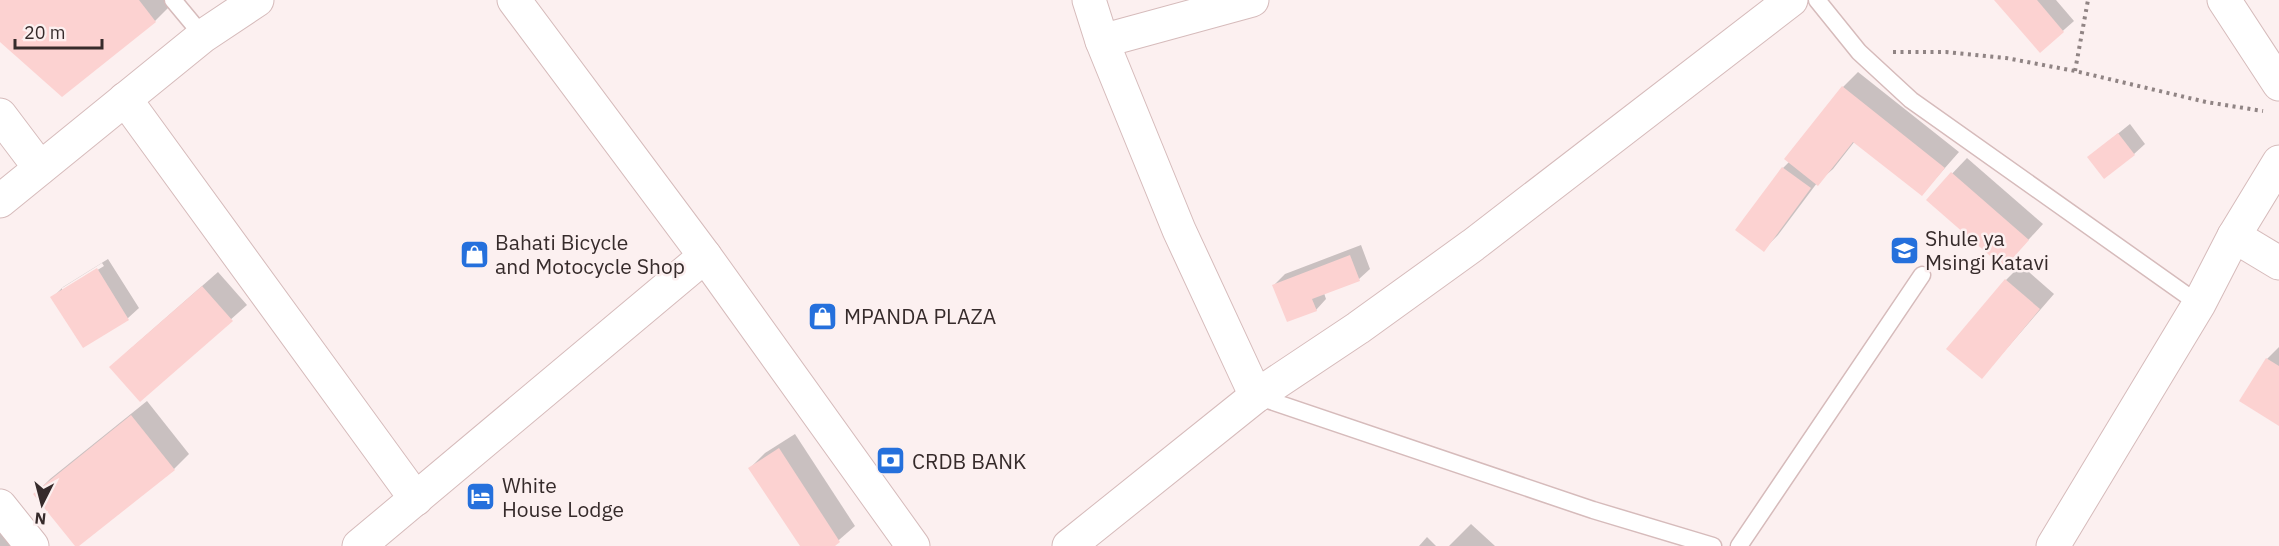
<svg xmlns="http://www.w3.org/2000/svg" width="2279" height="546" viewBox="0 0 2279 546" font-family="'IBM Plex Sans',sans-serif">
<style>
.shadow{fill:#0003;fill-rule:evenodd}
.building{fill:#fcd2d1}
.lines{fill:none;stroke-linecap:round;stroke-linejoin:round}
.lane-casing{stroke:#d6bbbb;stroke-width:19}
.street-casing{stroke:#d6bbbb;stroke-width:35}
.secondary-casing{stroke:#d6bbbb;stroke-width:35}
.path{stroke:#908484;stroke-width:4;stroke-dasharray:3 4.5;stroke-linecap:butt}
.lane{stroke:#fff;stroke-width:16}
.street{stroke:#fff;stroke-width:33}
.secondary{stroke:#fff;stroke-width:33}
.labels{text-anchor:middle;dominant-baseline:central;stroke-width:5;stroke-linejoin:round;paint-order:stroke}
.poi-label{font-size:21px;fill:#362b2b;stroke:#fcf0f0;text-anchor:start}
</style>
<rect width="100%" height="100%" fill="#fcf0f0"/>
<g class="shadow">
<polygon points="0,0 172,0 174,2 155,21 62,95 0,40"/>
<polygon points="1996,0 2056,0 2074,21 2040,51"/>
<polygon points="1858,72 1959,152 1922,194 1855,141 1833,169 1817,183 1778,235 1763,250 1783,168 1790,161 1786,158 1843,87"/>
<polygon points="2130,124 2145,144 2134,154 2089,157"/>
<polygon points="1967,158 2043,224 2018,251 1928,199"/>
<polygon points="1361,245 1370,269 1359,279 1324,293 1326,299 1316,310 1274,285 1285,274"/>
<path d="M108 259 139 308 128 318 83 346 52 298 63 287ZM102 263 104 266 62 292V288Z"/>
<polygon points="2021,265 2054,294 1982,377 2006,280"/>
<polygon points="218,272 247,305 140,400 127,352"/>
<polygon points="2279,347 2279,424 2267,359"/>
<polygon points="147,401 189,454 174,469 77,546 35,494 50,479"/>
<polygon points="795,434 855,526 832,546 802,546 750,468 765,453"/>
<polygon points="1471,524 1495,546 1449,546"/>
<polygon points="0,526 14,546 0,546"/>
<polygon points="1427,537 1436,546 1419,546"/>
</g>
<g class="building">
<polygon points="0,0 139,0 156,22 62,97 0,42"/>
<polygon points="1994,0 2037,0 2064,32 2040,53"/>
<polygon points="1842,86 1945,168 1922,196 1853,142 1818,186 1784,159"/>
<polygon points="2118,133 2135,155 2104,179 2087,157"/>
<polygon points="1782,167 1811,188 1764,252 1735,230"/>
<polygon points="1951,172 2029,240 2004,268 1926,200"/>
<polygon points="1350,255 1360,281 1312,299 1317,311 1287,322 1272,285"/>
<polygon points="97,268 129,320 83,348 50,297"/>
<polygon points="2005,279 2040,309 1982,379 1946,349"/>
<polygon points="202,286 233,321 140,402 109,367"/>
<polygon points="2266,358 2279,366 2279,426 2239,401"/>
<polygon points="131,415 175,470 79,546 75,546 33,494"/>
<polygon points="779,448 840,542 835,546 800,546 748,468"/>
</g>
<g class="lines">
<defs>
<g id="lane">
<polyline points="173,0 203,36"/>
<polyline points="1817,0 1859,52 1911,100 2199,304"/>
<polyline points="1256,396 1593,510 1713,546"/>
<polyline points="1739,546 1922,275"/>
</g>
<g id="street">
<polyline points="1089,0 1102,41 1179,230 1256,396"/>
<polyline points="2224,0 2279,84"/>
<polyline points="1102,41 1252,0"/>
<polyline points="125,99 416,499"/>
<polyline points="0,115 40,168"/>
<polyline points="0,201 203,36 257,0"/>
<polyline points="2234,236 2279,263"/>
<polyline points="0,506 32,546"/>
<polyline points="359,546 705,256"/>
</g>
<g id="secondary">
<polyline points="514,0 705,256 913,546"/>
<polyline points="1069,546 1256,396 1358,328 1473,245 1791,0"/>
<polyline points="2053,546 2199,304 2234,236 2279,162"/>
</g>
</defs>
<use href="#lane" class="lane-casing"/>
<use href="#street" class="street-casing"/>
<use href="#secondary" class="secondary-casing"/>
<g class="path">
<polyline points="1893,52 1946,52 2006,58 2075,71 2206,102 2263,111"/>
<polyline points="2075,71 2088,0"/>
</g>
<use href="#lane" class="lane"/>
<use href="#street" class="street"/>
<use href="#secondary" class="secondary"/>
</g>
<defs>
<symbol id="school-square" viewBox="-11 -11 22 22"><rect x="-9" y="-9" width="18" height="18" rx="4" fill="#2570dc" stroke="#fcf0f0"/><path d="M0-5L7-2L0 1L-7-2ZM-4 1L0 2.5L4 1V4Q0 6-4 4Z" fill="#fff"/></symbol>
<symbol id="shop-square" viewBox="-11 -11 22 22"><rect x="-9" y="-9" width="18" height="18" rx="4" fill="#2570dc" stroke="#fcf0f0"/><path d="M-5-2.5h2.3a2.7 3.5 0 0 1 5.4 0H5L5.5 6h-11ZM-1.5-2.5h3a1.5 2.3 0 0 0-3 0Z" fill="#fff"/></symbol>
<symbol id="bank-square" viewBox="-11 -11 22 22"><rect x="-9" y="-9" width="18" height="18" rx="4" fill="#2570dc" stroke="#fcf0f0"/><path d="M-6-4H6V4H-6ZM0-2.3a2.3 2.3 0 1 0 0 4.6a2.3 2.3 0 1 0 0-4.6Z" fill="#fff"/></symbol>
<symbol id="hotel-square" viewBox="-11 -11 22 22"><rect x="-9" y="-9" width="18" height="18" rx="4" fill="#2570dc" stroke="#fcf0f0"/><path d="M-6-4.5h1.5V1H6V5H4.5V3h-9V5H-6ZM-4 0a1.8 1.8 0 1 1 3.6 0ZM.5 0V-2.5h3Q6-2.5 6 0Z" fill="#fff"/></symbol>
</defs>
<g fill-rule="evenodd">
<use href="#school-square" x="1888" y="234" width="33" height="33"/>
<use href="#shop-square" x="458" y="238" width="33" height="33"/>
<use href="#shop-square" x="806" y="300" width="33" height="33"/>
<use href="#bank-square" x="874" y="444" width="33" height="33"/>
<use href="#hotel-square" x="464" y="480" width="33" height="33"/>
</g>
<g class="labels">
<g class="poi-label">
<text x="1925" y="238">Shule ya<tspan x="1925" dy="24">Msingi Katavi</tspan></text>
<text x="495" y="242">Bahati Bicycle<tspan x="495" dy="24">and Motocycle Shop</tspan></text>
<text x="844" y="316">MPANDA PLAZA</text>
<text x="912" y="461">CRDB BANK</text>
<text x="502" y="485">White<tspan x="502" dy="24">House Lodge</tspan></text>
</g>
</g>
<g transform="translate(42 504) rotate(186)" stroke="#fcf0f0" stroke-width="4.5" paint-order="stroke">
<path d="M0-4.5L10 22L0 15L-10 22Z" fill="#362b2b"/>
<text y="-9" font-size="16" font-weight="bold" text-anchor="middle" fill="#362b2b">N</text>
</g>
<path d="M15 39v9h87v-9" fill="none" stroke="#362b2b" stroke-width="3"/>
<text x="24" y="39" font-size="18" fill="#362b2b" stroke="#fcf0f0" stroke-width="4.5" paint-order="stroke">20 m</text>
</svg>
